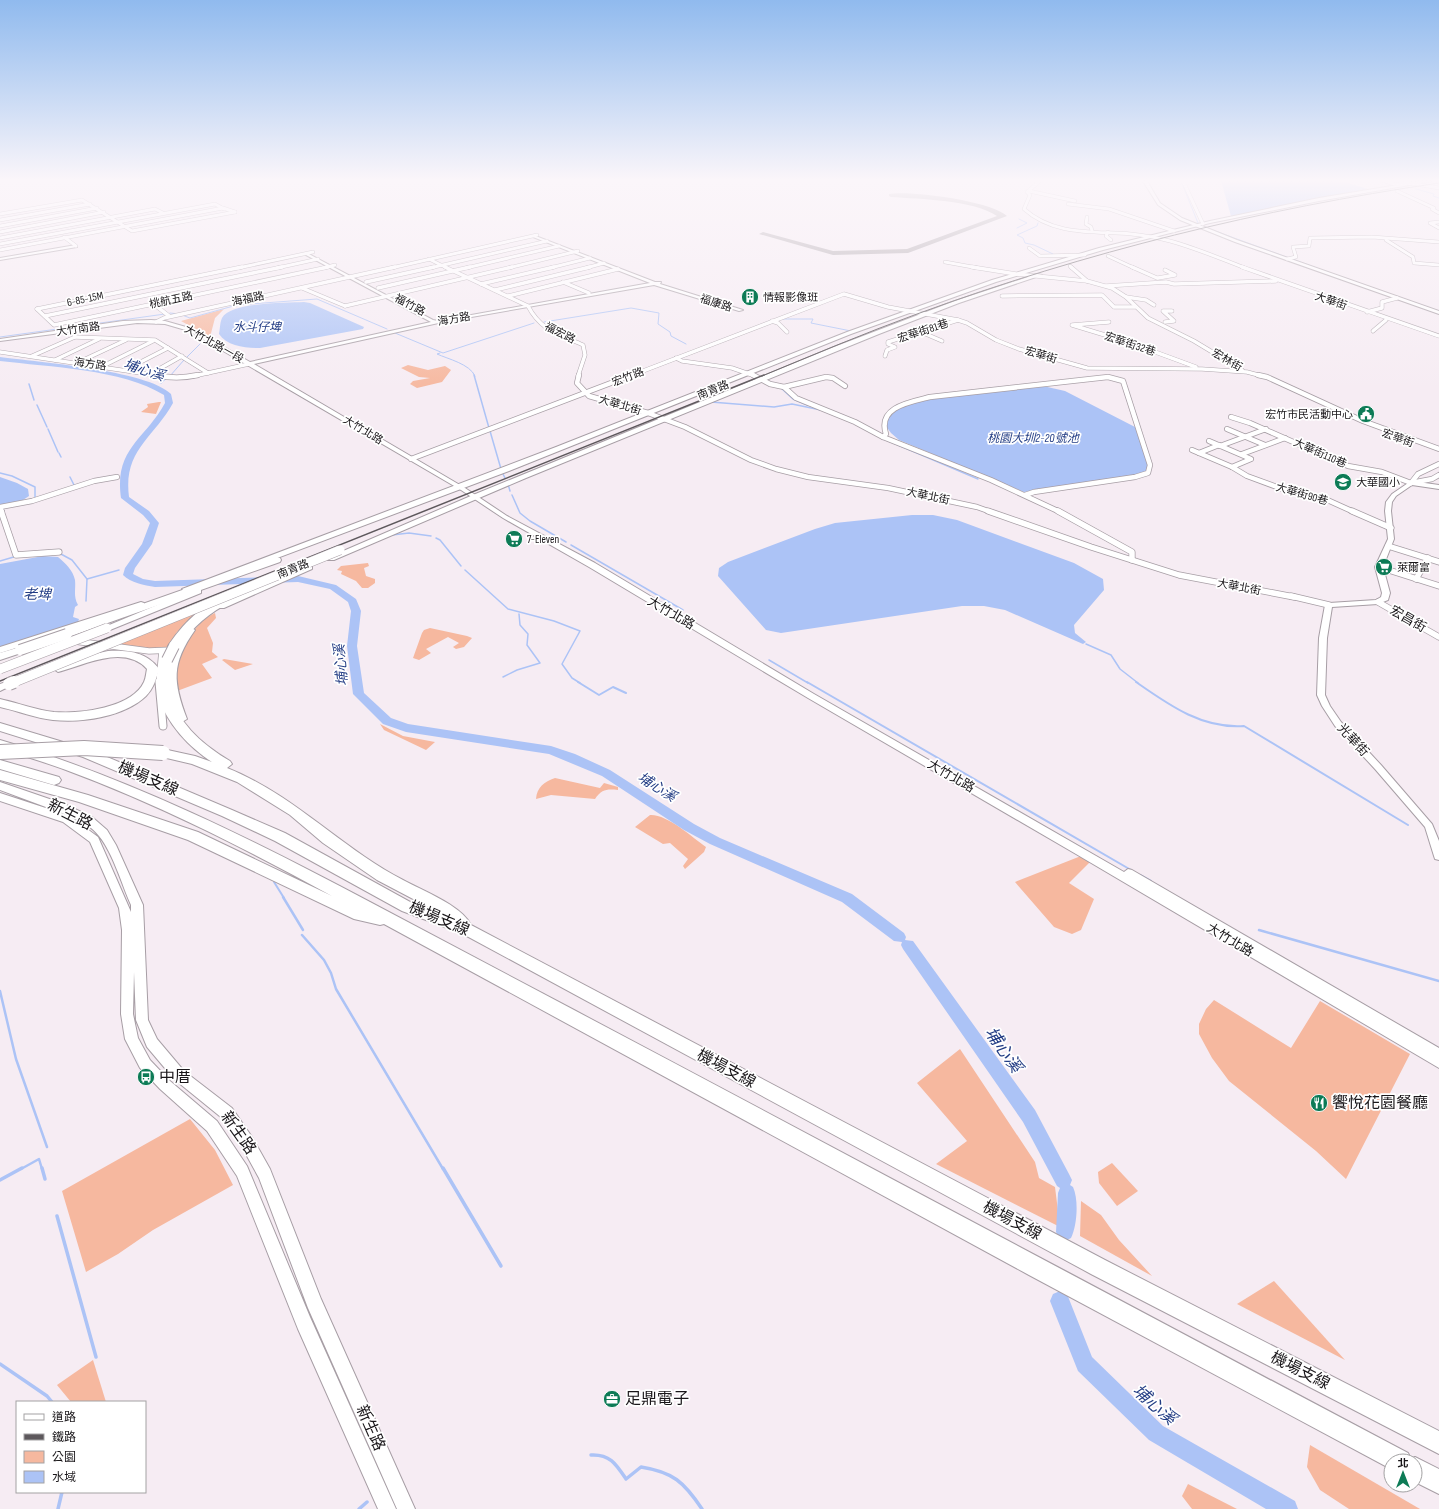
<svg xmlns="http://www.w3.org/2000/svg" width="1439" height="1509" viewBox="0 0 1439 1509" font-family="'Sofia Sans Condensed','Noto Sans TC',sans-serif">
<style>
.green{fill:#f6b89f}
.water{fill:#acc3f6}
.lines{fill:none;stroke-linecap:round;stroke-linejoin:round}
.stream-far4{stroke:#acc3f6;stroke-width:1}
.stream-far3{stroke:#acc3f6;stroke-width:1.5}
.stream-far2{stroke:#acc3f6;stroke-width:2}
.stream-far1{stroke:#acc3f6;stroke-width:2.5}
.stream{stroke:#acc3f6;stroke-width:3.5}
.river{fill:#acc3f6;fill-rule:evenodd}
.taxiway{fill:#aaa2a8;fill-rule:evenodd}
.minor-far4-casing{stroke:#a79ea5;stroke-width:4}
.minor-far3-casing{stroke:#a79ea5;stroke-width:4.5}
.minor-far2-casing{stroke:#a79ea5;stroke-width:6}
.minor-far1-casing{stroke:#a79ea5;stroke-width:7}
.minor-casing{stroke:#a79ea5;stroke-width:9}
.tertiary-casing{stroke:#a79ea5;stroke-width:2}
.secondary-casing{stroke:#a79ea5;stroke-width:2}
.primary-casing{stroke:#a79ea5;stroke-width:2}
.motorway-casing{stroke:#a79ea5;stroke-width:2}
.minor-far4{stroke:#fff;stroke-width:3}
.minor-far3{stroke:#fff;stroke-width:3.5}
.minor-far2{stroke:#fff;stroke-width:4.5}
.minor-far1{stroke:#fff;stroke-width:5.5}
.minor{stroke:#fff;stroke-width:7}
.tertiary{fill:#fff;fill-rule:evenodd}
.secondary{fill:#fff;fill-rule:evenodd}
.primary{fill:#fff;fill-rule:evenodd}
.motorway{fill:#fff;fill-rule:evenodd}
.rail-far1{stroke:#5d585c;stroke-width:1}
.rail{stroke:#5d585c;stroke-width:1.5}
.primary-bridge-far1-casing{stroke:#a79ea5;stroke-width:10;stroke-linecap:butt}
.primary-bridge-casing{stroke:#a79ea5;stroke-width:14;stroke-linecap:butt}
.motorway-bridge-far1-casing{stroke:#a79ea5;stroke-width:12;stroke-linecap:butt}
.motorway-bridge-casing{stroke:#a79ea5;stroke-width:16;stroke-linecap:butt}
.primary-bridge-far1{stroke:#fff;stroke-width:9}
.primary-bridge{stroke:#fff;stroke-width:12}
.motorway-bridge-far1{stroke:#fff;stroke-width:10}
.motorway-bridge{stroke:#fff;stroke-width:14}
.labels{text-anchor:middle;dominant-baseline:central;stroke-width:3.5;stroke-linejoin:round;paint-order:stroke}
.far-poi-label{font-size:11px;fill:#1a171a;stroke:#fff;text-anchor:start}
.far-street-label{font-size:11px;fill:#1a171a;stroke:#fff}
.far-water-label{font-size:12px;font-style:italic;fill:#223c84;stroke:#fff}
.street-label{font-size:13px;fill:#1a171a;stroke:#fff}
.water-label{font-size:14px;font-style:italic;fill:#223c84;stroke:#fff}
.near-street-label{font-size:16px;fill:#1a171a;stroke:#fff}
.near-poi-label{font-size:16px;fill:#1a171a;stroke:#fff;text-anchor:start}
.near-water-label{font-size:17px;font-style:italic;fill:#223c84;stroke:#fff}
</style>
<rect width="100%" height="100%" fill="#f6ecf3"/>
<g class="green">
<polygon points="224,309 215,318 210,337 181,321"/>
<polygon points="408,365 428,370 445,366 451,370 442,382 417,388 410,384 413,381 430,378 419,377 401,368"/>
<polygon points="159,402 161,402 156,414 141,412 148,407 147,404"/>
<polygon points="368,563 369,566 364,568 366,576 375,579 375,583 368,588 362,588 356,581 341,574 342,571 337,570 341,566"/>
<polygon points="203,609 177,632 167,649 155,650 117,645"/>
<path d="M215 613 216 618 207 628 213 643 212 652 218 657 202 664 212 678 177 691C173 664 188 625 215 613Z"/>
<polygon points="430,628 467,636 472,638 464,647 456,649 453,647 459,643 448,637 426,649 431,653 419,660 413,658 422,633 424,630"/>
<polygon points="224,659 253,664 235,670 222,660"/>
<polygon points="380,724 403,736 435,742 426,750 384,730"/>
<path d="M555 778 600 788 604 783 618 787V790C607 789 602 789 595 799L551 795 536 799C537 787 544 782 555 778Z"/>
<path d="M650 815C667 814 692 837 706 847L704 852 685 869 683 866 688 859 670 843 663 844 635 827Z"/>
<polygon points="1081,856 1090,862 1069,883 1094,899 1081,930 1072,934 1054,927 1015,882"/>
<polygon points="1214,1000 1291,1048 1320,1001 1410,1054 1346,1179 1316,1151 1229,1081 1212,1058 1199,1034 1199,1024 1206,1009"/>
<polygon points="960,1049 1035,1162 1039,1178 1055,1187 1060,1227 936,1164 967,1141 917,1083"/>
<polygon points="190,1119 215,1150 233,1185 153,1230 118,1254 86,1272 62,1191"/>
<polygon points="1112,1163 1138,1191 1117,1206 1099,1183 1098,1172"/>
<polygon points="1081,1201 1101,1215 1119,1240 1152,1276 1080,1236"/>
<polygon points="1274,1281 1345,1360 1237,1304"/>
<polygon points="93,1360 106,1402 71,1402 57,1385"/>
<polygon points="1310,1445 1420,1509 1349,1509 1320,1490 1307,1467"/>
<polygon points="1188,1484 1237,1509 1192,1509 1182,1496"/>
</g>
<g class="water">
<polygon points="1221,181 1334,181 1348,183 1368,189 1231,216"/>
<path d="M304 302 310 303 364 327 363 329 260 348C245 348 227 346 219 334 220 329 220 322 222 318 231 302 287 303 304 302Z"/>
<path d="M1043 386 1065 391 1135 427 1148 464 1146 473 1139 475 1024 492 899 440 891 433 885 425C886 423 887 418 889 416 906 395 1013 389 1043 386Z"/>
<polygon points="0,477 17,483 28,489 29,496 23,500 0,505"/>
<polygon points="912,515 933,515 957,520 1074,563 1103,579 1104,590 1074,625 1075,633 1086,642 1083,644 1005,610 984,606 962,606 781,633 766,630 718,576 719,568 728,562 815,529 835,523"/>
<path d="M43 556 58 557C65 563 73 570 75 580 76 589 73 596 78 605L75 607 73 617 79 619 78 622 0 648V564Z"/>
</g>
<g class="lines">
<g class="stream-far4">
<polyline points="1181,181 1198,223"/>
<polyline points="1416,189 1434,194 1433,196 1439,198"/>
<polyline points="1038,223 1037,226 1017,235 1023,238 1025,243 1034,245 1053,254"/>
<polyline points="1017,228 1027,223 1019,219"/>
<polyline points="1215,231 1355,282"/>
<polyline points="170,313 179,314"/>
<polyline points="182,315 190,318 237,305 317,299 387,329"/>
<polyline points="783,319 813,319 811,323 851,331"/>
<polyline points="544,322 631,308 659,313 658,324 670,332 671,336 686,344"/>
<polyline points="395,333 443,353 534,323"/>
<polyline points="0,337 165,314"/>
<path d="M440 353 437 354C448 359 470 364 475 376"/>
<polyline points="187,357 200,344"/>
<polyline points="701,365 716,367"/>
<polyline points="170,376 184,360"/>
</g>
<g class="stream-far3">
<polyline points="474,375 489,428"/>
<polyline points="170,376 172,375"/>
<polyline points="161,383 165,379"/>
<polyline points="29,384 34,400"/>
<polyline points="781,388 793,399 807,405"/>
<polyline points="711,402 774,407 792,404 821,410"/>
<polyline points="37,405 47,427"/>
<polyline points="48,429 58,452"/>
<polyline points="490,431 501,469"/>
<polyline points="884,439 978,479"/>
<polyline points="59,453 61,457"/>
<polyline points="0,473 12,476 35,487 35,499"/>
<polyline points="503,474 505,478"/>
<polyline points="70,477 74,485"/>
<polyline points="508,484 510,491"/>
<polyline points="512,495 520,513 530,521 566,542"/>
<polyline points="392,535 409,533 431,536"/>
<polyline points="436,538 440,540 461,566"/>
<polyline points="571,545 683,610"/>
<polyline points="59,553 72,560 87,579 119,570"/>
<polyline points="0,561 17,556"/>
<polyline points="465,570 508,609 554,621 580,631 562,664 572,678 580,683"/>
<polyline points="86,601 87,579"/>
<polyline points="1086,644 1111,655 1120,669 1138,683"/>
<polyline points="769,660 808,683"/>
<polyline points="503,677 517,670 540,663 527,645 528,634 520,625 519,614"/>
</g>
<g class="stream-far2">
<polyline points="578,682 599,695 613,687 626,693"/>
<polyline points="807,682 1131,870"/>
<path d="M1136 682C1169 705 1202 729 1244 726L1408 825"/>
<polyline points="1140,875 1151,881"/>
<polyline points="274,882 284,898"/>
</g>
<g class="stream-far1">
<polyline points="283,897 303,930"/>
<polyline points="1259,930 1439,981"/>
<polyline points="302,935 324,960 331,973 336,989 443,1169"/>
<polyline points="0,991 16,1059 47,1147"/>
<polyline points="21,1169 39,1159 42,1169"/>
</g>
<g class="stream">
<polyline points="42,1168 45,1179"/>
<polyline points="443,1168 501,1266"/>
<polyline points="0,1180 22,1168"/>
<polyline points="57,1216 96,1357"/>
<polyline points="0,1364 47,1396 52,1402"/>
<path d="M591 1455C610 1454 616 1464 626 1479L641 1467C673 1472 684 1482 702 1509"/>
<polyline points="58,1509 62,1492"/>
<polyline points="359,1509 367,1502"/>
</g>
<g class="river">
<path d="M0 357C36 362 147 370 171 394L173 403C153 439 123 450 129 497L149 511 159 523 152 544 135 568 133 574 143 579 155 581 298 576 336 585 356 599 361 611 357 646 364 693 391 718 408 724 551 746 575 754 610 770 694 824 720 838 852 894 904 933 906 937 905 940 913 941 1035 1110 1069 1174 1072 1180 1070 1185 1073 1187C1079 1200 1077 1226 1071 1238L1065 1241 1059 1238 1056 1232 1058 1193 1060 1188 1057 1186 1023 1122 903 949 901 945 902 942 894 941 842 902 710 844 684 830 602 776 549 754 406 732 383 724 353 694 347 646 351 611 348 602 330 589 298 582 155 587C144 585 131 583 123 575L125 568 142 544 150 523 143 515 121 498C114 448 145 440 165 403L164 395C122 369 49 367 0 361Z"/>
<polygon points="1060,1291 1067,1294 1092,1357 1163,1426 1295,1501 1298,1509 1266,1509 1149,1440 1078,1371 1050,1301 1053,1294"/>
</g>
<path class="taxiway" d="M889 194C909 190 992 201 1007 216L908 253 833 255 759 234 763 232 833 251 907 249 997 216C974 200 920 199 891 197L889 196Z"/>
<defs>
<g id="minor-far4">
<path d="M1040 181 1027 192 1030 195 1024 209C1054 236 1094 231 1131 234 1144 235 1158 238 1170 241 1196 248 1221 259 1245 268"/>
<polyline points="1183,181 1203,224"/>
<polyline points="1384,181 1395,184 1410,183 1439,188"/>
<polyline points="1029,191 1075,201"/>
<polyline points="1397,191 1434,208 1432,209 1439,213"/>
<polyline points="1068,204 1109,209 1174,231"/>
<polyline points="0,214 82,200 132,231 235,212"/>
<polyline points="1087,217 1086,224 1091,227 1092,231"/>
<polyline points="0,220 90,204"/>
<polyline points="1439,222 1430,223 1439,228"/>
<polyline points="0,226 97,208"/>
<polyline points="0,232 104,212"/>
<polyline points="1108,232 1106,236 1111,240"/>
<polyline points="64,237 76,246"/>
<polyline points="0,238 155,209 163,213"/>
<polyline points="1386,240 1413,257 1414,263 1439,265"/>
<polyline points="0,244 215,204 224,209"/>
<polyline points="1029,248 1040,256 1085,255"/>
<polyline points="0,250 223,208 235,212"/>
<polyline points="1108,256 1134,268"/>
<polyline points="429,259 447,268"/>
<polyline points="1287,259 1296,257 1293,247 1309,246 1310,238 1372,237 1439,242"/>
<polyline points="945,262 978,268"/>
<polyline points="1070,266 1072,268"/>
<polyline points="238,268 313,252"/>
<polyline points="277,268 318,259"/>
<polyline points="323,268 335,265"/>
<polyline points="391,268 537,235"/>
<polyline points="430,268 547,241"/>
<polyline points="466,268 559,246"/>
<polyline points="508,268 578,251"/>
<polyline points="550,268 590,258"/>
<polyline points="586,268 604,263"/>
</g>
<g id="minor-far3">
<path d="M445 267 528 306C541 331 559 334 583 345L585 355 578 376"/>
<polyline points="972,267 1016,274 1087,281 1112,288 1126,297 1148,318 1194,341 1242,370"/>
<polyline points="1071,267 1087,281"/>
<polyline points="1132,267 1157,278"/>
<polyline points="1242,267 1439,336"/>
<polyline points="1158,278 1175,275 1165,270"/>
<polyline points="366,282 434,267"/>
<polyline points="563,282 589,293"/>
<polyline points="481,284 554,267"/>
<polyline points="1106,286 1166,282 1174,284 1276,281"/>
<polyline points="302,288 345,306"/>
<polyline points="378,288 470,267"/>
<polyline points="495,290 590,267"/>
<polyline points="508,296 618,269"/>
<polyline points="1002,296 1102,295 1114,307 1135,307"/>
<polyline points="1126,297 1146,300 1154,305"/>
<polyline points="151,302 169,316"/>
<polyline points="345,306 512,267"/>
<polyline points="37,309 54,325 328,267"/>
<polyline points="37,309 242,267"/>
<polyline points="1367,312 1382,308 1382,302 1397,298"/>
<polyline points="45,316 282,267"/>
<polyline points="772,321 778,323 787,332"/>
<polyline points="156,322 164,318 395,267"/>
<polyline points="1109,322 1072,325 1128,342 1196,367"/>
<polyline points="1165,322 1174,321 1163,311 1172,311"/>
<polyline points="1373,331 1386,320"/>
<polyline points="921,332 942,341"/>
<polyline points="75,337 155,340 208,373"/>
<polyline points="0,352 161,376"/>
<polyline points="32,356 75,337 74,330"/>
<polyline points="885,356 887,350 895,347 888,344 888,342 958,320"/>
<polyline points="676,358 682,361 732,368 755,376"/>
<polyline points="55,360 99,339"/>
<polyline points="79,362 126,340"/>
<polyline points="103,366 153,341"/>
<polyline points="127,369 168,348"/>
<polyline points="152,373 182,356"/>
<polyline points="194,376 249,364"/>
<polyline points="630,376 844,294 888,307 958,320 967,323 996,340 1019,349 1087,368 1202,369 1247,372 1262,376"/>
</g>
<g id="minor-far2">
<path d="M158 375C172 379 184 378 198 375"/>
<polyline points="579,375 577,383 589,396 648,413 685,427 751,460 776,469 808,477 888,488 977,507 991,512"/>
<polyline points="753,375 770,384 784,387 796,398 855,422 883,437 991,480 1060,512"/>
<polyline points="1258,375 1267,377 1363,421 1439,449"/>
<polyline points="784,387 826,377 833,378 845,386"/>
<polyline points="1231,417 1250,423 1348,466 1382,472 1411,483 1432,479 1439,475"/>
<polyline points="1227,429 1265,445"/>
<path d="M883 437 886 434C877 407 910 402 930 397L1108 377 1123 381 1150 465 1148 473 1135 477 1034 492 1025 495"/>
<polyline points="1209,441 1251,459 1232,467"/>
<polyline points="1220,446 1266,429"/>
<polyline points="1192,450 1232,467 1247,476 1285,490 1323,498 1354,512"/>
<polyline points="1199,453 1219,445"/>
<polyline points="1242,454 1285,438"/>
<polyline points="411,459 632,375"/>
<polyline points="1411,483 1418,474 1439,464"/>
<polyline points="2,512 0,507 32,501 94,481 117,477"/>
</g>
<g id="minor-far1">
<polyline points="1,511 16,555 59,552"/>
<polyline points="988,511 1091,547 1179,575 1294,597"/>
<polyline points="1058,511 1132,552 1132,560"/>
<polyline points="1352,511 1391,528"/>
<polyline points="1388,546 1439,562"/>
<polyline points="1379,567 1439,586"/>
<polyline points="1416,579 1428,558"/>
<polyline points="1291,596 1329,605"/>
<polyline points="1378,602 1439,637"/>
<polyline points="74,641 149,651 173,650"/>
<polyline points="159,683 162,651"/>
</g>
<polyline id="minor" points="159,682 163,726"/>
<g id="tertiary">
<polygon points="1143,181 1147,181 1160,203 1182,218 1237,240 1439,311 1439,314 1235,242 1180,220 1158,205"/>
<polygon points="533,235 655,282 661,282 660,284 743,310 739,311 654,285 443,322 254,364 465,488 507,516 595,563 814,694 1124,872 1128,869 1132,870 1439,1048 1439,1068 1076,854 808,698 589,567 503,518 461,490 189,331 165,324 137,323 0,341 0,339 123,321 151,320 165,321 193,329 250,362 431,322 306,255 307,253 433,320 438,321 650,283 533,237"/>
<polygon points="76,245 77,247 0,260 0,258"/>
<polygon points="1411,481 1439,485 1439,489 1412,485 1396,496 1392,502 1391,511 1394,539 1383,567 1390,593 1388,600 1378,604 1332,607 1327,638 1325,695 1330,706 1341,722 1381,765 1432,824 1439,841 1439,860 1435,859 1434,856 1425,827 1375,769 1335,726 1322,706 1317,695 1319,638 1325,605 1329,603 1376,600 1381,597 1382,593 1375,567 1388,539 1385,511 1386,502 1392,494"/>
</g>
<path id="secondary" d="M0 782 64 804 92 817 107 830 116 845 143 905 148 1020 157 1039 184 1071 232 1108 252 1137 270 1169 321 1299 415 1509H397L308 1308 259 1178 242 1147 222 1118 174 1079 147 1047 136 1020 134 972 133 1014 138 1038 150 1060 170 1081 217 1121 247 1166 310 1317 396 1509H378L298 1329 237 1176 207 1131 160 1089 140 1068 125 1039 121 1014 122 930 119 908 90 842 63 822 0 801V793L70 816 0 790ZM71 817C82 821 92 827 99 836 113 853 122 885 131 905V912L98 837Z"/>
<g id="primary">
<polygon points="1422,181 1432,181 1319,201 1210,223 1103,250 996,282 851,334 509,471 189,591 186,592 182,589 556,447 847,332 992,280 1099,248 1210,221 1319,198"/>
<polygon points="1037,274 1042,275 959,303 879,334 526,478 334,560 328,560 327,558 473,495 834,347 955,301"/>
<polygon points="309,564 312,565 312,569 224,608 218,608 216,606"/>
<polygon points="198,588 201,589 201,593 110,630 104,630 102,628"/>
<polygon points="141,602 144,603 144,607 0,653 0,647"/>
<path d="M190 627 195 630C171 664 173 682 187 719L182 722C175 721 175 713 172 707 161 677 167 653 187 628Z"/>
<polygon points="9,681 14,684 0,691 0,684"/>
</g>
<g id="motorway">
<polygon points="276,557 280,558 281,560 280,562 71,636 67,637 61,634 63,632"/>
<path d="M229 596 234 599 233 601C209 612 193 627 178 648H170L168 646C182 625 203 602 229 596Z"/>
<polygon points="20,647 26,650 24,652 0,660 0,653"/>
<path d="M108 651C128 650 147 652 159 669 156 679 154 688 146 696 124 717 82 723 53 720 35 718 18 711 0 707V699C18 703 36 710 54 712 80 714 132 708 144 682 146 678 146 673 147 669 124 644 85 665 58 672L52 668 54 665 77 658Z"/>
<path d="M167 657 173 660C171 672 168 685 172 697 179 725 206 747 230 761L232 764 227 768C293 794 341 848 403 880 423 891 461 905 471 925L1105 1260 1439 1431V1454L1091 1274 463 934 402 911 275 841 222 816 83 757 0 731V723L93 751 232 810 285 833 412 903 436 911 377 880 323 843 290 815 237 782 192 764 158 756 157 753 158 750 163 749 195 756 212 762C190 748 166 723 159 697 156 685 159 672 161 660Z"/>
<path d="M0 740C130 778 251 839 370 902 438 938 506 974 574 1010 852 1157 1129 1306 1408 1453L1411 1459 1415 1457 1439 1469V1494L1415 1482V1461H1391V1469L1029 1275 384 924 380 925 354 919 188 840 79 802 0 780V770L88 795 198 832 332 896C246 849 158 804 66 770 45 762 22 756 0 748Z"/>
<polygon points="0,760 59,777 61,780 59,783 54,785 0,769"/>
</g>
</defs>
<use href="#minor-far4" class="minor-far4-casing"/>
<use href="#minor-far3" class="minor-far3-casing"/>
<use href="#minor-far2" class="minor-far2-casing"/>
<use href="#minor-far1" class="minor-far1-casing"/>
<use href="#minor" class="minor-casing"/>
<use href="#tertiary" class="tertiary-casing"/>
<use href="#secondary" class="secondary-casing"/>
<use href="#primary" class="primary-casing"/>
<use href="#motorway" class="motorway-casing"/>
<use href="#minor-far4" class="minor-far4"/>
<use href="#minor-far3" class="minor-far3"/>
<use href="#minor-far2" class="minor-far2"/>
<use href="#minor-far1" class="minor-far1"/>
<use href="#minor" class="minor"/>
<use href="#tertiary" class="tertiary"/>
<use href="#secondary" class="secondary"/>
<use href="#primary" class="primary"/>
<use href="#motorway" class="motorway"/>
<path class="rail-far1" d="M762 376C813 355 865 333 917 314 1086 252 1261 209 1439 183"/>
<polyline class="rail" points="0,681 764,375"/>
<defs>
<g id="primary-bridge-far1">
<polyline points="0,669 107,628"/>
<polyline points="12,683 340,550"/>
</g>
<polyline id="primary-bridge" points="9,684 14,682"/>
<g id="motorway-bridge-far1">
<polyline points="20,650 67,634"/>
<polyline points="167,660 174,646"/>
</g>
<polyline id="motorway-bridge" points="0,752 84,748 163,753"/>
</defs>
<use href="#primary-bridge-far1" class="primary-bridge-far1-casing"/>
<use href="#primary-bridge" class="primary-bridge-casing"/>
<use href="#motorway-bridge-far1" class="motorway-bridge-far1-casing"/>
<use href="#motorway-bridge" class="motorway-bridge-casing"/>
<use href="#primary-bridge-far1" class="primary-bridge-far1"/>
<use href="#primary-bridge" class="primary-bridge"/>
<use href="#motorway-bridge-far1" class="motorway-bridge-far1"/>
<use href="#motorway-bridge" class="motorway-bridge"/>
</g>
<linearGradient id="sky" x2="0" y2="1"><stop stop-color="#90baee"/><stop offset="0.46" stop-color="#fbf6fa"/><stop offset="1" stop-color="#fbf6fa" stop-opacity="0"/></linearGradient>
<rect width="1439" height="392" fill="url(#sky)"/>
<defs>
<symbol id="building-disc" viewBox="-11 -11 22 22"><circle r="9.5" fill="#0d7b56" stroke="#fff"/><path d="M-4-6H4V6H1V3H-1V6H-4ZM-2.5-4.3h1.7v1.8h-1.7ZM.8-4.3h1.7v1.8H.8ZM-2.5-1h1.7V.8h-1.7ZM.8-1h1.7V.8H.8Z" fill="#fff"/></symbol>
<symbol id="civic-disc" viewBox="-11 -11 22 22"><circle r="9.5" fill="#0d7b56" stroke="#fff"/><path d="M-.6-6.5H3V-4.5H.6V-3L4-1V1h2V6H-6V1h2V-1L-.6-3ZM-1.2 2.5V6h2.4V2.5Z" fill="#fff"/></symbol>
<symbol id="school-disc" viewBox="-11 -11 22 22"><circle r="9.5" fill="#0d7b56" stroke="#fff"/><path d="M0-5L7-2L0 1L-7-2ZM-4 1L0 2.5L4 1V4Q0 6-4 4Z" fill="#fff"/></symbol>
<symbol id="supermarket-disc" viewBox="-11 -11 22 22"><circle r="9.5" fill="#0d7b56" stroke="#fff"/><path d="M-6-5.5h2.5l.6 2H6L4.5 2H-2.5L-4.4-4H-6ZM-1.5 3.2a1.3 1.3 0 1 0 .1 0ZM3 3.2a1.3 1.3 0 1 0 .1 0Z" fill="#fff"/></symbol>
<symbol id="bus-disc" viewBox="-11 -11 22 22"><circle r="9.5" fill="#0d7b56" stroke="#fff"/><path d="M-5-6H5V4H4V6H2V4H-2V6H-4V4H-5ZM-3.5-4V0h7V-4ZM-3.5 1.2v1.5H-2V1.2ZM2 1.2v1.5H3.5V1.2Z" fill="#fff"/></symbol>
<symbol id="restaurant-disc" viewBox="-11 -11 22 22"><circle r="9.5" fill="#0d7b56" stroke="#fff"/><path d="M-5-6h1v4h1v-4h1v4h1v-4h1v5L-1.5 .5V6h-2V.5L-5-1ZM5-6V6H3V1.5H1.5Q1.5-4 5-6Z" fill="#fff"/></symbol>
<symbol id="office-disc" viewBox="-11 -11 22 22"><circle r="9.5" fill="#0d7b56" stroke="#fff"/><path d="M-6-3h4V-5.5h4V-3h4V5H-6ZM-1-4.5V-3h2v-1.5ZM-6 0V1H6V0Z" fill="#fff"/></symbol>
</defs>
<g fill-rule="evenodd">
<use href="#building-disc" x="740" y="287" width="20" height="20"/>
<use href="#civic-disc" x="1356" y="404" width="20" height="20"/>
<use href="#school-disc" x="1333" y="472" width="20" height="20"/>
<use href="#supermarket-disc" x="504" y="529" width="20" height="20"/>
<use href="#supermarket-disc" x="1374" y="557" width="20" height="20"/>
<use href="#bus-disc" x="136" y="1067" width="20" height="20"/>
<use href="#restaurant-disc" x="1309" y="1093" width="20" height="20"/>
<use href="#office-disc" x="602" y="1389" width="20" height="20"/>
</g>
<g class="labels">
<g class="far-poi-label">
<text x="763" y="297">情報影像班</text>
<text x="1353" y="414" text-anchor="end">宏竹市民活動中心</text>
<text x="1356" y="482">大華國小</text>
<text x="527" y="539">7-Eleven</text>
<text x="1397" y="567">萊爾富</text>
</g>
<g class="far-street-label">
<text transform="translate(85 299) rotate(-12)">6-85-15M</text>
<text transform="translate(248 299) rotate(-12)">海福路</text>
<text transform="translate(171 300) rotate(-12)">桃航五路</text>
<text transform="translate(1331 301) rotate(19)">大華街</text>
<text transform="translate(716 303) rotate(18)">福康路</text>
<text transform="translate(410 305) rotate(28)">福竹路</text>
<text transform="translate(454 319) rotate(-10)">海方路</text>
<text transform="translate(78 329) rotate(-8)">大竹南路</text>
<text transform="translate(923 331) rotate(-18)">宏華街81巷</text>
<text transform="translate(560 333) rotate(27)">福宏路</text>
<text transform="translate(214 344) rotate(29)">大竹北路一段</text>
<text transform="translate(1130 344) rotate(18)">宏華街32巷</text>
<text transform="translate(1041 355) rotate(16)">宏華街</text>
<text transform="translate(1227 360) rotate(30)">宏林街</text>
<text transform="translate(90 364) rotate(8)">海方路</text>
<text transform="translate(628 377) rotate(-21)">宏竹路</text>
<text transform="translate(713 390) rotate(-22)">南青路</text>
<text transform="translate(620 405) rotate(16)">大華北街</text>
<text transform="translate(363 430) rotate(31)">大竹北路</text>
<text transform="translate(1398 438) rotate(20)">宏華街</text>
<text transform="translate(1320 453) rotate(24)">大華街110巷</text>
<text transform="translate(1302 494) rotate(16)">大華街90巷</text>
<text transform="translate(928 496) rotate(12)">大華北街</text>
<text transform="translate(293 569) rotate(-22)">南青路</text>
<text transform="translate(1239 587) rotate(11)">大華北街</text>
</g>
<g class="far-water-label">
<text x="257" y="327">水斗仔埤</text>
<text x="1033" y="438">桃園大圳2-20號池</text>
</g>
<g class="street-label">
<text transform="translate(671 613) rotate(30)">大竹北路</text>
<text transform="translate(1408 619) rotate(30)">宏昌街</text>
<text transform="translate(1353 740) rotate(47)">光華街</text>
<text transform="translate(951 776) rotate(30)">大竹北路</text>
<text transform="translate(1230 940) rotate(31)">大竹北路</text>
</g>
<g class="water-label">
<text transform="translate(144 370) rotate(18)">埔心溪</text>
<text x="37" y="594">老埤</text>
<text transform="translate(341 665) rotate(-95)">埔心溪</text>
<text transform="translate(657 787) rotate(32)">埔心溪</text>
</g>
<g class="near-street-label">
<text transform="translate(148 779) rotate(23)">機場支線</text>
<text transform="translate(70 815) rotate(27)">新生路</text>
<text transform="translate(439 919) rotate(23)">機場支線</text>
<text transform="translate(726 1069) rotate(28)">機場支線</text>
<text transform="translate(238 1133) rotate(55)">新生路</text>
<text transform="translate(1012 1221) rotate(28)">機場支線</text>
<text transform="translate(1300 1371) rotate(27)">機場支線</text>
<text transform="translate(370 1428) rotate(66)">新生路</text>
</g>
<g class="near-poi-label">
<text x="159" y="1077">中厝</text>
<text x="1332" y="1103">饗悅花園餐廳</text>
<text x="625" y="1399">足鼎電子</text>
</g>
<g class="near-water-label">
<text transform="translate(1003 1050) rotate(55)">埔心溪</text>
<text transform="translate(1154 1405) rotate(41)">埔心溪</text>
</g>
</g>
<rect x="16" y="1401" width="130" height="92" fill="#ffffff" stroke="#a3a2a3"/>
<rect x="24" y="1414" width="20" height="6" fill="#ffffff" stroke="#a3a2a3"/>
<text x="52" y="1421" font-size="12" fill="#1a171a">道路</text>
<rect x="24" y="1434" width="20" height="6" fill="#5d585c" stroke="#a3a2a3"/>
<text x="52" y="1441" font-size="12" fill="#1a171a">鐵路</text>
<rect x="24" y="1451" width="20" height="12" fill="#f6b89f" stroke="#a3a2a3"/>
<text x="52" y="1461" font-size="12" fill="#1a171a">公園</text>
<rect x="24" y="1471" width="20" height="12" fill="#acc3f6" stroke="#a3a2a3"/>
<text x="52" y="1481" font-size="12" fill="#1a171a">水域</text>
<g transform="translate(1403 1473)"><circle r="19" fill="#ffffff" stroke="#a3a2a3"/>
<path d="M0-3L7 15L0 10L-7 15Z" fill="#0d7b56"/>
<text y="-6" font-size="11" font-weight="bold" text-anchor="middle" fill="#1a171a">北</text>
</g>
</svg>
